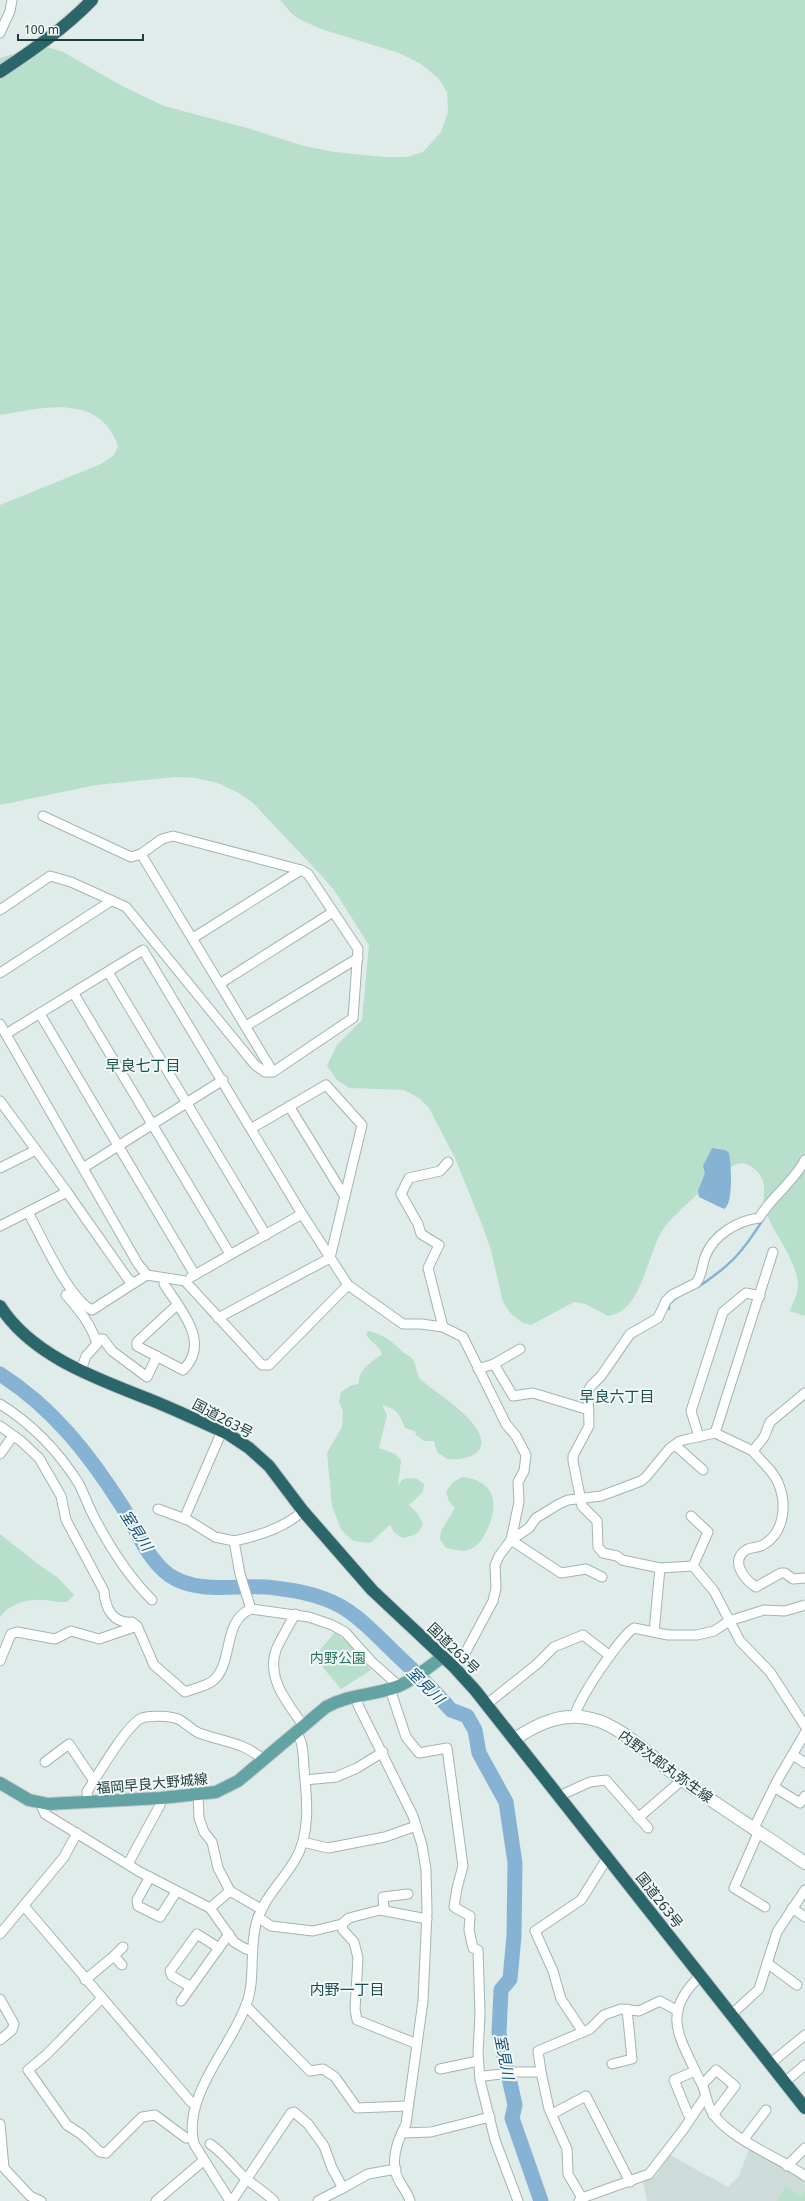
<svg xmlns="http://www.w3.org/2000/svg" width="805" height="2201" viewBox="0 0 805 2201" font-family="'Noto Sans','Noto Sans JP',sans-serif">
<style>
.built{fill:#cedcd9}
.green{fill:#b8decc}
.water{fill:#86b3d3}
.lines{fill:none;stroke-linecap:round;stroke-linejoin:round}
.stream{stroke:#86b3d3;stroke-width:2.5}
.river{stroke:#86b3d3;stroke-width:15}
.street-casing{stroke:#a3b4b3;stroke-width:11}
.secondary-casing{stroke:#9eb8b5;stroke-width:14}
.primary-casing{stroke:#c1c9c9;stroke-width:14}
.highway-casing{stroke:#c1c9c9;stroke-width:14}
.street{stroke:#fff;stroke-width:9}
.secondary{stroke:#fff;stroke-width:12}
.primary{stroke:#63a3a3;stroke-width:12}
.highway{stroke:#2b676a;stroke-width:12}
.labels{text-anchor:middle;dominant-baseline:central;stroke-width:4;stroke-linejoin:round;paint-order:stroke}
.street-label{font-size:14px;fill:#203d3d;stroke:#f1f8f6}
.park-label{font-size:14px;fill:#29755a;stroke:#f1f8f6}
.neighbourhood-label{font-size:15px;fill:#1b4f50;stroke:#f1f8f6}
.water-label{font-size:15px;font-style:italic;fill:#18507b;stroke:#f1f8f6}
</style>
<rect width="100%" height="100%" fill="#e0ecea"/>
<polygon class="built" points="749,2149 803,2179 805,2182 805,2201 647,2201 643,2182 655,2177 670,2155 728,2187 739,2176"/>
<g class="green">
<path d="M280 0H805V1316L790 1311C793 1303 798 1293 798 1285 798 1273 790 1258 785 1248 778 1236 770 1223 765 1210 761 1199 768 1186 760 1175 755 1168 746 1161 737 1164 724 1169 672 1216 664 1228 647 1251 643 1312 608 1316L585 1304 574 1302 531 1325 523 1323 511 1314 503 1302 491 1250 481 1222 455 1158 429 1108 419 1098 404 1090 349 1088 337 1080 327 1066 337 1045 362 1020 369 945 334 890 320 874 252 802 237 792 218 783 196 778 175 777 96 785 0 805V505L101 464 114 455 118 446C99 392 43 408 0 415V58L37 47 51 48 63 52 124 87 164 106 247 128 304 146 335 152 384 157H407L423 152 441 132 448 112 447 92 439 79 421 64 399 53 321 29 301 20 292 14Z"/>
<path d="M368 1331C384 1334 392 1342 404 1353 407 1355 411 1356 413 1360 417 1366 416 1375 421 1380 433 1391 497 1429 478 1451 471 1459 457 1460 447 1459L437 1452 434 1441H424L416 1435 415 1431 405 1428C400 1414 397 1409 382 1405L387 1415 379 1448 395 1454 401 1460 398 1486 402 1480C411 1477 416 1477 424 1484L423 1492 409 1505 417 1513 423 1524C419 1535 412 1536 402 1538L394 1532 390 1525 370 1543 354 1541 347 1536 341 1529 332 1506 327 1453 342 1427 343 1411 339 1402 341 1392 352 1385 359 1384C358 1369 372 1362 382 1354 379 1345 371 1343 366 1334Z"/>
<path d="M462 1477C493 1480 500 1501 488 1528 484 1537 478 1547 468 1550 462 1552 452 1549 446 1548L440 1539 441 1531 455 1508 449 1501 446 1492 452 1483Z"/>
<path d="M0 1534 39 1565 57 1577 74 1595 67 1602C56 1603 47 1599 36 1600 23 1600 7 1606 0 1617Z"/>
<polygon points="335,1632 347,1642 371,1670 341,1689 314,1657"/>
<polygon points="785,2187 800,2196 805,2191 805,2201 777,2201"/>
</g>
<path class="water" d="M712 1148 725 1150 729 1153C731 1164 734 1204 724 1209L699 1197 698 1191 705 1173 703 1166Z"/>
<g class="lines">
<g class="stream">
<path d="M698 1287C731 1265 743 1252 764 1218"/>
<polyline points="669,1309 669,1304 677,1297"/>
</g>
<path class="river" d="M0 1374C52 1407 89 1454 122 1506 136 1528 147 1559 169 1575 200 1596 240 1583 275 1588 292 1590 310 1593 325 1599 354 1609 375 1634 396 1654 415 1672 434 1690 451 1710L467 1716 475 1730 479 1753 506 1802 515 1863 514 1936 510 1979 501 1990 499 2033 515 2105 512 2118 541 2201"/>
<defs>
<g id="street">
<polyline points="0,33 10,11 12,0"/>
<polyline points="43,816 131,857 141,854"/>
<polyline points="0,910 50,876 71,882 126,907 255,1065 265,1072 273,1072 353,1018 358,949 308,874 301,870 173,836 162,839 141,854 273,1072"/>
<polyline points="193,938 301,870"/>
<polyline points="108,972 266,1235"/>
<polyline points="0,973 111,901"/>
<polyline points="221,983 333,912"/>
<polyline points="74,994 230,1254"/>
<polyline points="40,1014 195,1275"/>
<polyline points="0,1024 138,1264 147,1275 185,1281 262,1365 269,1365 348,1285"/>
<polyline points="246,1026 358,958"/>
<polyline points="6,1034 143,950 302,1214 348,1285 403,1324 421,1324 443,1327 463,1337 506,1424 516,1436 526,1455 524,1471 518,1482 519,1502 511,1540"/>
<polyline points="0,1101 67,1192 128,1279 134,1283 147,1275"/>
<polyline points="289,1106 345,1197"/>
<polyline points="0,1168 36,1150"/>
<polyline points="83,1168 223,1080"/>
<path d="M28 1212C41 1236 69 1299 92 1310L134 1283"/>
<polyline points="0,1226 67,1192"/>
<polyline points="191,1277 302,1214"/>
<path d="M165 1278 164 1284C179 1308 212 1342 183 1370L137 1346V1342L177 1305"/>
<path d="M66 1295C80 1311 91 1324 97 1344L86 1356 81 1370"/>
<polyline points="218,1318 330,1258 362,1125 326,1085 252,1128"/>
<polyline points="443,1327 428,1268 439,1245 421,1234 418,1224 401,1194 409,1178 440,1171 448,1162"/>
<polyline points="96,1339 103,1339 112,1351 147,1377 157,1356"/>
<polyline points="494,1364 520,1349"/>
<polyline points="478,1369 494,1364 513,1396 533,1393 589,1410"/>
<path d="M0 1404C32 1424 59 1452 79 1484 84 1494 88 1505 93 1515 108 1544 128 1576 152 1600"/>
<path d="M0 1426 21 1441 39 1458 61 1496 66 1520 104 1591C105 1608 113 1624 132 1622L137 1626"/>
<polyline points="715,1433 773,1252"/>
<polyline points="699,1437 691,1411 723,1312 746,1293 760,1296"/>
<polyline points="675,1445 703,1470"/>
<path d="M753 1451C761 1462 775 1472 779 1485 787 1506 784 1533 763 1545 758 1548 751 1547 746 1550 729 1561 745 1580 756 1587L781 1573H785L793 1579 805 1578"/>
<polyline points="0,1454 13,1436"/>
<polyline points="158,1509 188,1520 215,1537 234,1541"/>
<polyline points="691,1516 708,1532 693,1566 714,1591 740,1641 770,1672 805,1726"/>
<polyline points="184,1519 222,1431"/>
<polyline points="511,1540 561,1573 586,1569 602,1577"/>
<path d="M660 1568 622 1560 617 1556 603 1553 598 1547 597 1521 582 1506 573 1461V1456L589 1426 588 1391 591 1386 601 1376 630 1334 658 1318 666 1301 672 1295 696 1283C702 1276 702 1265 705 1257 713 1235 737 1221 759 1218 771 1197 794 1182 805 1160"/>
<path d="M251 1609 240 1574 234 1541C259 1536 284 1528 303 1511"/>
<path d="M295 1614C289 1626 281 1638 276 1650 266 1678 288 1704 303 1725"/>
<polyline points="654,1632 660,1568 693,1566"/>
<path d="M0 1661 11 1634 17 1632 55 1639 71 1631 99 1639 137 1626 154 1665 185 1692C193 1689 207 1686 214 1680 234 1661 222 1621 251 1609L309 1617 332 1625 345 1632 371 1661 399 1686"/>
<polyline points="454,1667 462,1659 493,1601 496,1588 495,1565 499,1556 511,1540 529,1528 536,1518 559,1504 568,1500 601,1496 641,1481 646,1477 669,1449 680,1441 688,1439 715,1433 753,1451 764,1437 770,1422 805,1393"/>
<polyline points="390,1689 406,1737 419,1753 447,1748 463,1866 457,1888 454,1907 470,1916 469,1930 473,1948 478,1950 480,2014 478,2053 480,2080 495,2140 518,2201"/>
<path d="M358 1695V1705L413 1816 422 1845 426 1870 427 1912 423 2001 406 2124C399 2138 391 2156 396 2173 398 2183 407 2190 410 2201"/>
<polyline points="487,1704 537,1664 554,1647 583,1635 610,1656"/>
<path d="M575 1717C575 1703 621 1636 634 1628L668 1635H697L714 1631 729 1621 764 1610 785 1611 805 1605"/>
<polyline points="793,1755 805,1763"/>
<polyline points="45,1762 69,1744 94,1781"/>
<polyline points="305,1780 336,1777 357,1768 383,1752"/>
<polyline points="774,1787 800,1803 805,1796"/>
<polyline points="198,1795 199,1818 204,1832 212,1842 218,1868 230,1891 261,1909"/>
<polyline points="559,1796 590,1782 606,1780 648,1828"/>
<polyline points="40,1803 45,1814 140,1872 210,1908 234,1942 244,1948 252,1951"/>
<path d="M88 1803 87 1792C97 1776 127 1724 142 1718 150 1715 170 1716 178 1719 186 1723 192 1730 199 1733 220 1741 247 1743 263 1760"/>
<polyline points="638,1818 682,1780"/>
<polyline points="754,1828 777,1781 805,1733"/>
<polyline points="759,1831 734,1888 765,1907"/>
<polyline points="303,1842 328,1848 385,1837 416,1826"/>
<polyline points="128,1864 160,1805 161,1798"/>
<polyline points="150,1877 137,1900 138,1906 160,1917 176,1892"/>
<polyline points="24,1906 191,2102 196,2104"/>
<polyline points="210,1908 230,1891"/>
<polyline points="792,1908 805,1917"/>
<polyline points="384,1909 383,1897 408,1894"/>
<polyline points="258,1917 271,1926 313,1931 342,1924 349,1918 380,1910 427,1919"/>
<polyline points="342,1924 343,1930 354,1942 358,1958 355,2009 357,2020 417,2044"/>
<polyline points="0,1934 64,1857 77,1833"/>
<polyline points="767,1963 797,1985"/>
<polyline points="122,1965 114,1956 123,1947"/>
<path d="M700 1976C660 2014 680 2037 699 2079 707 2089 705 2104 714 2115 733 2141 779 2157 805 2176"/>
<polyline points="85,1980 114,1956"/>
<polyline points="191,1987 172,1976 170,1971 197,1934 219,1948"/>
<polyline points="102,1998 46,2055 28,2070 67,2125 81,2134 100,2152 106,2153 142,2117 155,2115 186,2138 192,2138"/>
<polyline points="0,1999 14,2024 12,2030 0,2040"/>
<polyline points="181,2001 229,1934"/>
<polyline points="246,2006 310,2071 323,2069 335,2077 357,2108 407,2106"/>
<polyline points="732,2014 759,1989 777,1932 805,1890"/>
<polyline points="583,2032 561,1999 553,1971 535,1931 581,1900 608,1857"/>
<polyline points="771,2063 805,2035"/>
<polyline points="612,2064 632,2059 627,2009"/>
<polyline points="440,2069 478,2061"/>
<polyline points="541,2072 549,2109 567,2149 568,2174 582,2198"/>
<polyline points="484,2076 518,2072 541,2072 538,2051 590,2029 604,2015 621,2009 639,2011 660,2001 678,2011"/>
<polyline points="785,2082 805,2065"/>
<polyline points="703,2084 716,2070 735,2086 713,2115"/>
<polyline points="552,2114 586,2096 630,2182"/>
<polyline points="693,2115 688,2114 674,2080 695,2071"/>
<polyline points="0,2124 4,2168 30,2196 41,2201"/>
<polyline points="402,2133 431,2132 490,2117"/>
<polyline points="744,2139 766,2110"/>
<path d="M210 2144C224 2153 233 2167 245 2178 255 2186 265 2192 274 2201"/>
<polyline points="787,2166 805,2148"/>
<polyline points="156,2201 203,2161"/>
<path d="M230 2201 194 2144C182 2096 231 2047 246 2005 256 1980 249 1951 256 1924 265 1895 280 1885 295 1860 311 1834 307 1798 304 1769 303 1756 304 1740 295 1732"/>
<polyline points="232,2201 291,2113 294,2112 308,2124 324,2146 332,2168 343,2188 368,2174 396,2169"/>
<polyline points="318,2201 343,2188"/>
<polyline points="579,2201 582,2198 649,2174 683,2130 705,2097"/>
</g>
<path id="secondary" d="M515 1739C538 1723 563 1712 592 1719 623 1726 655 1761 682 1780 722 1808 764 1835 805 1863"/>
<path id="primary" d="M0 1783 29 1800 48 1804 161 1798 216 1792 238 1781 326 1707C350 1694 371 1696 396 1687 413 1681 429 1666 443 1657"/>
<g id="highway">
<path d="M0 72C33 50 65 28 92 0"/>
<path d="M0 1306C33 1358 101 1380 156 1402 180 1412 204 1423 228 1434L249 1448 269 1466 303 1511 372 1590 454 1667 475 1690 805 2108"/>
</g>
</defs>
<use href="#street" class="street-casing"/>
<use href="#secondary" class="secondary-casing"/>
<use href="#primary" class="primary-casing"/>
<use href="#highway" class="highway-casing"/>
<use href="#street" class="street"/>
<use href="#secondary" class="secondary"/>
<use href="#primary" class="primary"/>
<use href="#highway" class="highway"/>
</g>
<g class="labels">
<g class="street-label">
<text transform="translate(223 1418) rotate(28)">国道263号</text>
<text transform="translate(454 1648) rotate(44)">国道263号</text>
<text transform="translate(666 1766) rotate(36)">内野次郎丸弥生線</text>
<text transform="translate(152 1783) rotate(-5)">福岡早良大野城線</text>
<text transform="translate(660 1900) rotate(52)">国道263号</text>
</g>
<g class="park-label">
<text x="338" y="1657">内野公園</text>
</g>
<g class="neighbourhood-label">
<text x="143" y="1065">早良七丁目</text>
<text x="617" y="1396">早良六丁目</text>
<text x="347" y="1989">内野一丁目</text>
</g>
<g class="water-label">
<text transform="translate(137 1530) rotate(57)">室見川</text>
<text transform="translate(426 1685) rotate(45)">室見川</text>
<text transform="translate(505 2057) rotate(79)">室見川</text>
</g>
</g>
<path d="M18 34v6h125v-6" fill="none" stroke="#203d3d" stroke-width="2"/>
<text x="24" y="34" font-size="12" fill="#203d3d" stroke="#f1f8f6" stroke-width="3" paint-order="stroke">100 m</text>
</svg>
